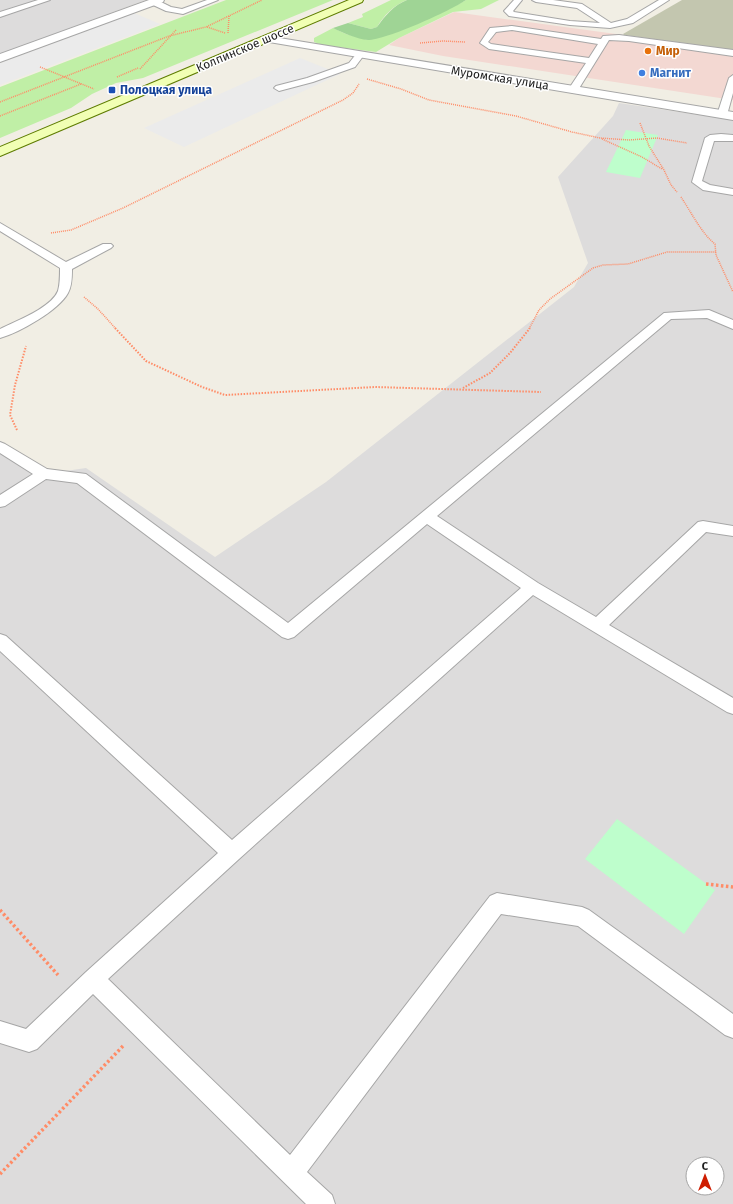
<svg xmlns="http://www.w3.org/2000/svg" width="733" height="1204" viewBox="0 0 733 1204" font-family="'Fira Sans',sans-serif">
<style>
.residential{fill:#dddcdc;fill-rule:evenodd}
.commercial{fill:#f3d8d2}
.construction{fill:#c3c6af}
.grass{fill:#c0efa6}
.forest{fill:#9fd495}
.park{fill:#befecc}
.parking{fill:#ebebeb}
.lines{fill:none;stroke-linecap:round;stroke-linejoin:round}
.service-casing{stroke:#a6a6a6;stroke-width:2}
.minor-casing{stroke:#a6a6a6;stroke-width:2}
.secondary-casing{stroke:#5e7c00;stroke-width:2}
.path-far2{stroke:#ff8c67;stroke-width:1.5;stroke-dasharray:1 1;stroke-linecap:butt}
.path-far1{stroke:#ff8c67;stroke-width:2;stroke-dasharray:1.5 1.5;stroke-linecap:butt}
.path{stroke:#ff8c67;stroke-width:3.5;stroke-dasharray:2.5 2.5;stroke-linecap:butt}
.service{fill:#fff;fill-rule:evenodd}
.minor{fill:#fff;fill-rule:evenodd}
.secondary{fill:#f1ffb4;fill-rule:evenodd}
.food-dot{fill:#e8710a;stroke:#fff;stroke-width:1.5}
.shop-dot{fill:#3f7fe0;stroke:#fff;stroke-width:1.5}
.transit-dot{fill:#1a4fb4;stroke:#fff;stroke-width:1.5}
.labels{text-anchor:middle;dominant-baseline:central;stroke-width:3;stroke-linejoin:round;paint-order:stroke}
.far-street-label{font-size:12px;fill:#1f1f1f;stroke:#fff}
.far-food-label{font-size:12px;font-weight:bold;fill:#c56008;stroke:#fff;text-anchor:start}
.far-shop-label{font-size:12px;font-weight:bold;fill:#366cbe;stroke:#fff;text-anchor:start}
.far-transit-label{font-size:12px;font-weight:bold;fill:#164399;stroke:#fff;text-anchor:start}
</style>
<rect width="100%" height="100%" fill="#f1eee4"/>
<g class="residential">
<polygon points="0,0 146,0 0,54"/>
<path d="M619 103 733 120V1204H0V441L45 474 86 468 215 557 326 482 574 287 588 263 558 177 613 116ZM693 1164H717V1188H693Z"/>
</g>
<polygon class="commercial" points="454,12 733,50 733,100 443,56 389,45 399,38"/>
<polygon class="construction" points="682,0 733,0 733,50 624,35 623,34"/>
<g class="grass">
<polygon points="226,0 333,0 143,78 116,83 92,94 71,108 0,138 0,87"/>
<path d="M391 0H407C394 5 384 15 377 27L371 29 348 23 363 17 362 14Z"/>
<polygon points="466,0 499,0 481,9 453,12 399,38 376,52 322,45 314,42 314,38 333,28 346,34 368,40 459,4"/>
</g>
<path class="forest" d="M407 0H466C450 11 386 40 368 40 357 39 343 33 333 28L348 23 371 29 377 27C385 16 394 5 407 0Z"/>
<g class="park">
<polygon points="626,130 658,135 640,178 606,172"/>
<polygon points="617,819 715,890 684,934 585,859"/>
</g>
<g class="parking">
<polygon points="134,13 160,24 0,85 0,63"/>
<polygon points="300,58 340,74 184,147 144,128"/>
</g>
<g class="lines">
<defs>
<g id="service">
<polygon points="38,0 50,0 0,17 0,12"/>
<polygon points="151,0 157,0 171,7 182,9 207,0 218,0 183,14 166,11 151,4"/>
<polygon points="514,0 522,0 513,11 514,12 570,21 600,23 577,8 536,2 532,0 553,0 582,4 611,23 627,19 659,0 669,0 633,23 610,28 570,25 509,16 504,11"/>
<path d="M512 26 601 39 603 36 619 35 733 50V56L629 41 609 40 578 90 573 93 568 90 586 63 489 49 480 43 490 28ZM512 30 598 44 589 58 491 44 488 42 496 32Z"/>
<polygon points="360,52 364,55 355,67 313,82 279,91 274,88 276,86 307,78 349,63 357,53"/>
<polygon points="733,75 733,93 727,115 725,117 719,117 717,115 729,78"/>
<polygon points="721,134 733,135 733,141 714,141 702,181 710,185 733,189 733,195 703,190 692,182 705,138 710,135"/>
<path d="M0 223 66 262 103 244H111L113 246 111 248 72 269C72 276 72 286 68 293 59 310 19 333 0 338V329C16 321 51 308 58 291 60 284 60 276 60 268L0 231Z"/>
<polygon points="709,310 733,320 733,329 707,318 671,319 437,516 538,583 596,617 698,522 703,521 733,526 733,536 706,532 609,625 733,698 733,714 727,712 533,595 239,859 108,979 290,1155 490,896 497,893 582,907 589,910 733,1014 733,1038 725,1035 578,926 501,914 307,1172 332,1195 335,1204 306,1204 93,994 37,1049 29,1052 0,1043 0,1021 26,1029 86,972 218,853 0,651 0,634 6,636 232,840 521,588 427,524 294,637 288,639 282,637 77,483 46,479 5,506 0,507 0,495 33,474 0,453 0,442 5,444 47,469 86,474 288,623 664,313"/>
</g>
<g id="minor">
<polygon points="149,0 164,0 163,2 0,62 0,54"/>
<polygon points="267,36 733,112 733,120 263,41 261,39 263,37"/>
</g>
<polygon id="secondary" points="349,0 363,0 362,2 0,156 0,147"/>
</defs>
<use href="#service" class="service-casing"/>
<use href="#minor" class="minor-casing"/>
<use href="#secondary" class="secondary-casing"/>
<g class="path-far2">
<polyline points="207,27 225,33"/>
<polyline points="228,33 229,16"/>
<polyline points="420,43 443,41 465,42"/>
<polyline points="40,67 94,89"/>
<polyline points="140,69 176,30"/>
<polyline points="117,77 138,68"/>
<polyline points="367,79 401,89 429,100 516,116 572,132 600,138 629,140 657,138 687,143"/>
<polyline points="0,102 169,36 206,27 262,0"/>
<polyline points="0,116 81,84"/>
<polyline points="640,123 649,146 664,170 671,185 677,192"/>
<polyline points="602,139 642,157 662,169"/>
<path d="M681 197C691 212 702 234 715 244L716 255 733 292"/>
<polyline points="51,233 71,230 123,208 343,100 353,93 359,84"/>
<polyline points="84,297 98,309 116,329"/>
<polyline points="529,329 539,310 550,299 593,268 603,265 628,264 667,252 716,252"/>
</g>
<g class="path-far1">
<polyline points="115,328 146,361 202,387 225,395 375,387 541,392"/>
<polyline points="463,388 490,373 510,353 530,328"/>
<polyline points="17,430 10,415 15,385 26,346"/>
</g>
<g class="path">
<polyline points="706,884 733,887"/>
<polyline points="0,910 58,975"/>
<polyline points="0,1174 123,1046"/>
</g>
<use href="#service" class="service"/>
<use href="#minor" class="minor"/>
<use href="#secondary" class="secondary"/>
</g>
<circle class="food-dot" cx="648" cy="51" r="4"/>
<circle class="shop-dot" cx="642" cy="73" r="4"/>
<rect class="transit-dot" x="108" y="86" width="8" height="8" rx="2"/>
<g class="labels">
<g class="far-street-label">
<text transform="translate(245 48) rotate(-23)">Колпинское шоссе</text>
<text transform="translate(500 78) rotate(9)">Муромская улица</text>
</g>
<g class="far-food-label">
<text x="656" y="51">Мир</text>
</g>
<g class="far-shop-label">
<text x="650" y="73">Магнит</text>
</g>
<g class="far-transit-label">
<text x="120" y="90">Полоцкая улица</text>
</g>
</g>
<g transform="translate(705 1176)"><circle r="19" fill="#ffffff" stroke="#a5a5a5"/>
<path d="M0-3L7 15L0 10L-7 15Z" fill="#ce1c00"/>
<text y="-6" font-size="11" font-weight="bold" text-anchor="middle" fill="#1f1f1f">С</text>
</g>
</svg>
